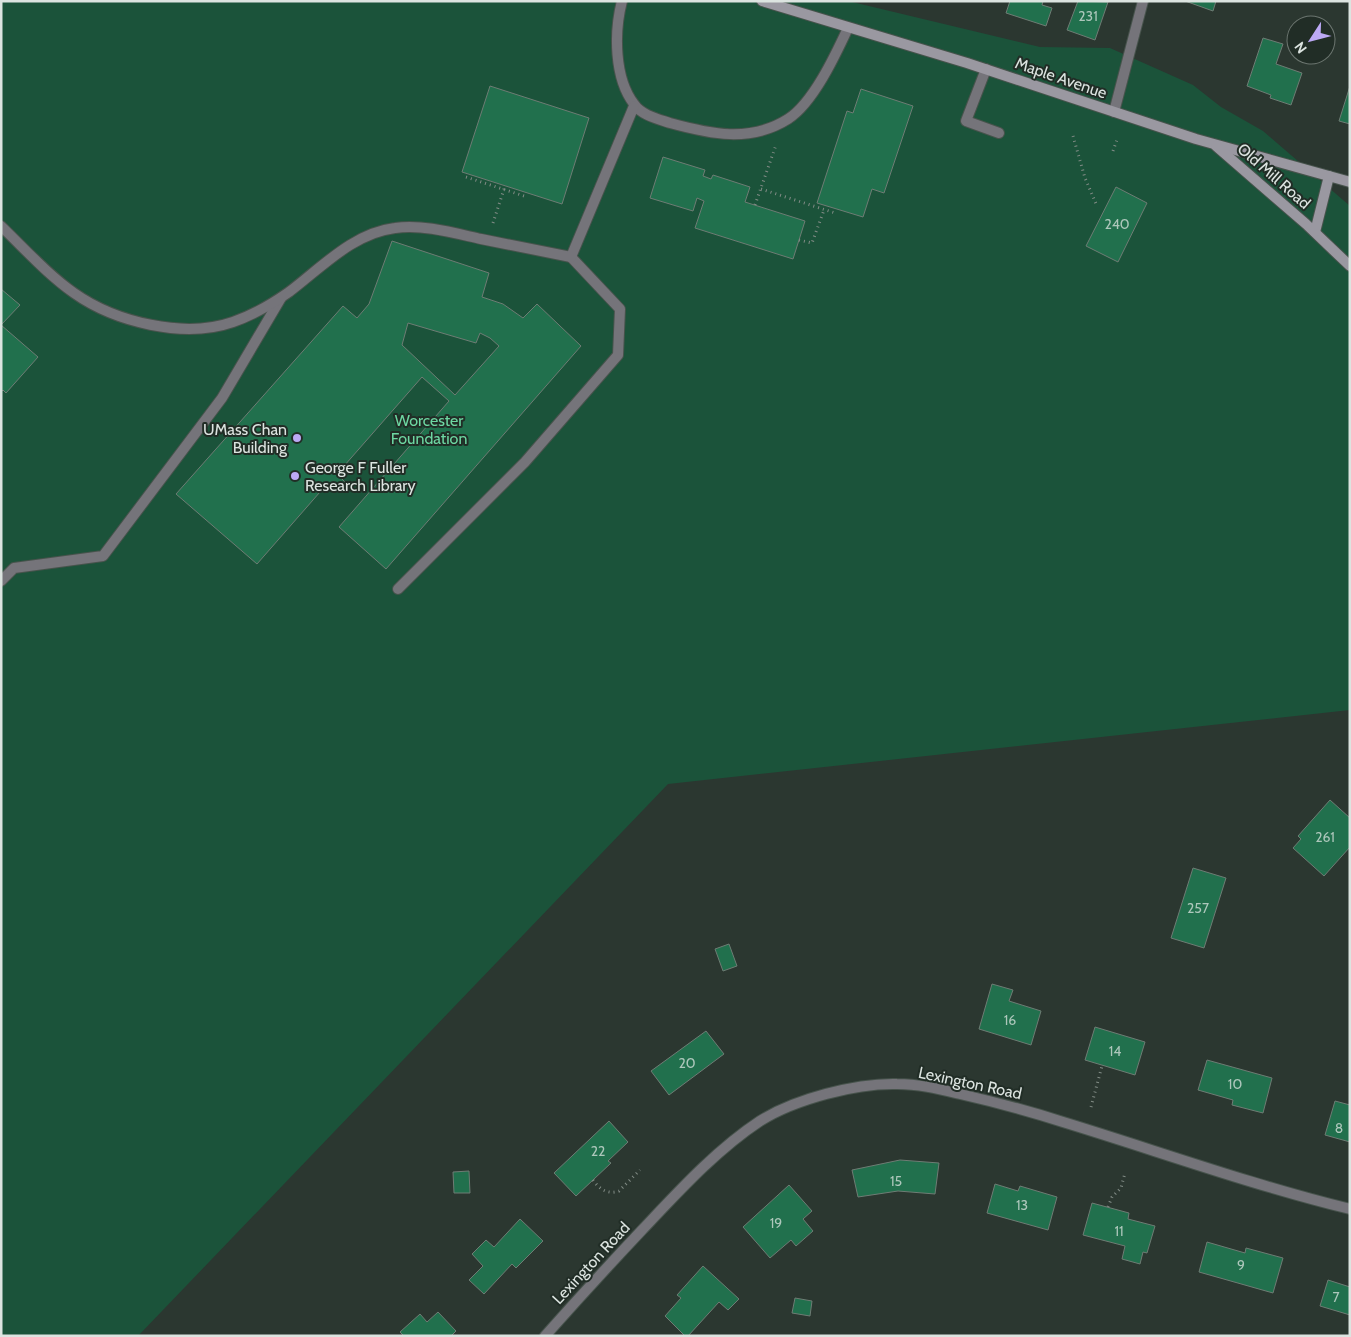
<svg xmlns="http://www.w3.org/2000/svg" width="1351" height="1337" viewBox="0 0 1351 1337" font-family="Cabin,sans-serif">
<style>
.green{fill:#1b533a}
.building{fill:#21704d;stroke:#6e7c74;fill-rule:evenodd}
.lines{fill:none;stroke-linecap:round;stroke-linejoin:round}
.lane-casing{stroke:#47534c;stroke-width:12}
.street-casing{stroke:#47534c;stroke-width:12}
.secondary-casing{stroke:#47534c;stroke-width:12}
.path{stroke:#828c86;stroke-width:3;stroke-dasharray:1 4;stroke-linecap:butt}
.lane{stroke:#75747a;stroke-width:10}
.street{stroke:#75747a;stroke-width:10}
.secondary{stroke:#9a98a1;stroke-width:10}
.poi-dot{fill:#bca9f5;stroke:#212d26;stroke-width:2}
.labels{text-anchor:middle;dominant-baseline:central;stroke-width:4;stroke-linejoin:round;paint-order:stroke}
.number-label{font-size:14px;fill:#adc7bb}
.street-label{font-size:16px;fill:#dce4e0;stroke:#212d26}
.park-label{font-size:16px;fill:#6dd7a2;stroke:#212d26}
.poi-label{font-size:16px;fill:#dce4e0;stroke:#212d26;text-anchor:end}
</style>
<rect width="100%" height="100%" fill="#2b3730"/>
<polygon class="green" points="1,1 848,1 1040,47 1110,48 1193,85 1221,107 1263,131 1350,206 1350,710 668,784 138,1336 1,1336"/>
<g class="building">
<polygon points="1010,1 1043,1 1042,5 1052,8 1046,26 1006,13"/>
<polygon points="1078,1 1108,2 1095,40 1067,30"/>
<polygon points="1185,1 1216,1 1213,11"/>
<polygon points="1263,38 1283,44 1276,64 1302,73 1291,105 1270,98 1271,95 1247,86"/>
<polygon points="490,86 589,118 562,204 462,172"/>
<polygon points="1350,86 1350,124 1339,121"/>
<polygon points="861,89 913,106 884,193 872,189 863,217 817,203 847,111 853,113"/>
<polygon points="663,157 705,170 703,176 711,179 713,175 750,187 745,202 805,221 793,259 695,228 704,201 697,198 693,211 650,198"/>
<polygon points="1116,187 1147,203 1118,262 1086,246"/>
<path d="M392 241 489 273 482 297 503 304 523 318 537 304 581 346 386 569 339 527 449 401 422 377 337 474 345 482 339 488 333 489 327 484 257 564 176 494 343 306 357 318 369 304ZM408 323 476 343 480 333 490 338 499 346 455 395 402 345Z"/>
<polygon points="1,289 20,305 1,325 38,357 6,393 3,390 1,392"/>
<polygon points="1330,800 1350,818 1350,847 1324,876 1293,848 1301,839 1298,836"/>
<polygon points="1193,868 1226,878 1204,948 1171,938"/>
<polygon points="729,944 737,966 723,971 715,949"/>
<polygon points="992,984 1013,990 1009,1001 1041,1011 1031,1045 979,1029"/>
<polygon points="1095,1027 1145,1042 1135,1075 1085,1060"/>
<polygon points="706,1031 724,1054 669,1095 651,1071"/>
<polygon points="1207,1060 1272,1078 1263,1113 1232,1105 1233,1100 1198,1090"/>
<polygon points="1335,1101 1350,1105 1350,1142 1325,1135"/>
<polygon points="609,1121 628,1142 608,1161 611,1163 576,1196 554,1173"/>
<polygon points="900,1160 939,1163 935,1194 898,1191 858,1197 852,1170"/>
<polygon points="469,1171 470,1193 454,1193 453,1172"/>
<polygon points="995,1184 1018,1191 1020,1186 1057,1197 1048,1230 987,1213"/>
<polygon points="789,1185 812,1211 803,1219 813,1231 796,1246 791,1240 770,1258 743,1227"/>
<polygon points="1092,1203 1129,1213 1128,1219 1155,1226 1147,1253 1143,1252 1140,1264 1122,1259 1125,1246 1083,1235"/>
<polygon points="520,1219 543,1241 516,1268 512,1264 484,1294 469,1280 483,1266 472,1254 486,1240 494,1247"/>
<polygon points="1207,1242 1245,1253 1246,1248 1283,1258 1273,1293 1199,1272"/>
<polygon points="703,1266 739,1299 728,1310 719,1302 688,1336 685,1336 665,1316 681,1298 677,1295"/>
<polygon points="1328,1280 1350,1287 1350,1315 1320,1306"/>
<polygon points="795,1298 812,1301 810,1316 792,1313"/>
<polygon points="438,1312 456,1331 451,1336 404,1336 400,1332 420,1314 427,1322"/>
</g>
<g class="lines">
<defs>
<g id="lane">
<polyline points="986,69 966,121 999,133"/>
<polyline points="1,581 14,568 103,556 222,398 281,298"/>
<polyline points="398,589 525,462 618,355 620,309 571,257"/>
</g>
<g id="street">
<path d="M622 1C614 32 614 78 634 104 641 115 658 119 670 123 710 134 750 143 788 119 813 103 835 56 848 28"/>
<polyline points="1114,112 1143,1"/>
<path d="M1 226C25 249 47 274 74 293 115 322 184 339 233 322 253 315 272 304 289 292 321 268 353 233 395 228 423 224 454 233 481 239 511 245 541 251 571 257L634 106"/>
<path d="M545 1336C577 1300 609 1265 642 1230 678 1192 716 1150 760 1121 795 1099 856 1083 897 1084 919 1084 939 1089 960 1094 995 1102 1029 1111 1063 1122 1158 1151 1252 1185 1350 1209"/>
</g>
<g id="secondary">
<polyline points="762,1 967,63 1196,139 1350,182"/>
<polyline points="1216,146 1306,224 1350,266"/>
<polyline points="1315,232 1329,176"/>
</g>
</defs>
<use href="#lane" class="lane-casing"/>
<use href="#street" class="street-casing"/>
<use href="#secondary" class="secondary-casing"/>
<g class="path">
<polyline points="1073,136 1085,178 1097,206"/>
<polyline points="1113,151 1118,137"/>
<polyline points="466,177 524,196"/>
<polyline points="761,189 835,213"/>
<polyline points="755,205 776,145"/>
<polyline points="493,223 505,186"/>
<polyline points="799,240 812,243 824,210"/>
<polyline points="1091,1107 1102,1066"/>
<path d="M593 1180C599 1189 608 1195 619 1191L640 1170"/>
<polyline points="1108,1207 1112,1197 1121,1188 1125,1173"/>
</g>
<use href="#lane" class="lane"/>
<use href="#street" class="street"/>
<use href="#secondary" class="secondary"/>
</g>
<g class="poi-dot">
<circle cx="297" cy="438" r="5"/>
<circle cx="295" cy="476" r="5"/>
</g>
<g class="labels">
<g class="number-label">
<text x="1088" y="16">231</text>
<text x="1117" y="224">240</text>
<text x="1325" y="837">261</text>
<text x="1198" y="908">257</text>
<text x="1010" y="1020">16</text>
<text x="1115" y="1051">14</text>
<text x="687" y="1063">20</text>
<text x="1235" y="1084">10</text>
<text x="1339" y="1128">8</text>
<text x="598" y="1151">22</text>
<text x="896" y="1181">15</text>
<text x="1022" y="1205">13</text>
<text x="776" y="1223">19</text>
<text x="1119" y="1231">11</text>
<text x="1241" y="1265">9</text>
<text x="1336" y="1297">7</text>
</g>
<g class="street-label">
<text transform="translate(1061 78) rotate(19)">Maple Avenue</text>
<text transform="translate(1274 176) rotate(41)">Old Mill Road</text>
<text transform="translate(970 1083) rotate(12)">Lexington Road</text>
<text transform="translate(591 1263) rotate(-47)">Lexington Road</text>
</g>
<g class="park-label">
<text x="429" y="420">Worcester<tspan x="429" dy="18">Foundation</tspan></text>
</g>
<g class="poi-label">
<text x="287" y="429">UMass Chan<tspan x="287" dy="18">Building</tspan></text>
<text x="305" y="467" text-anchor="start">George F Fuller<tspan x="305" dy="18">Research Library</tspan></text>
</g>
</g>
<rect width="1351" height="1337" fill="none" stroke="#dce4e0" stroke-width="5"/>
<g transform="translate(1311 40) rotate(234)"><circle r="24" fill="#212d26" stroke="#6c7670"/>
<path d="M0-4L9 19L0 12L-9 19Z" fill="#bca9f5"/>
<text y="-8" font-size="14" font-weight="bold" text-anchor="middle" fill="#dce4e0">N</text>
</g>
</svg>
